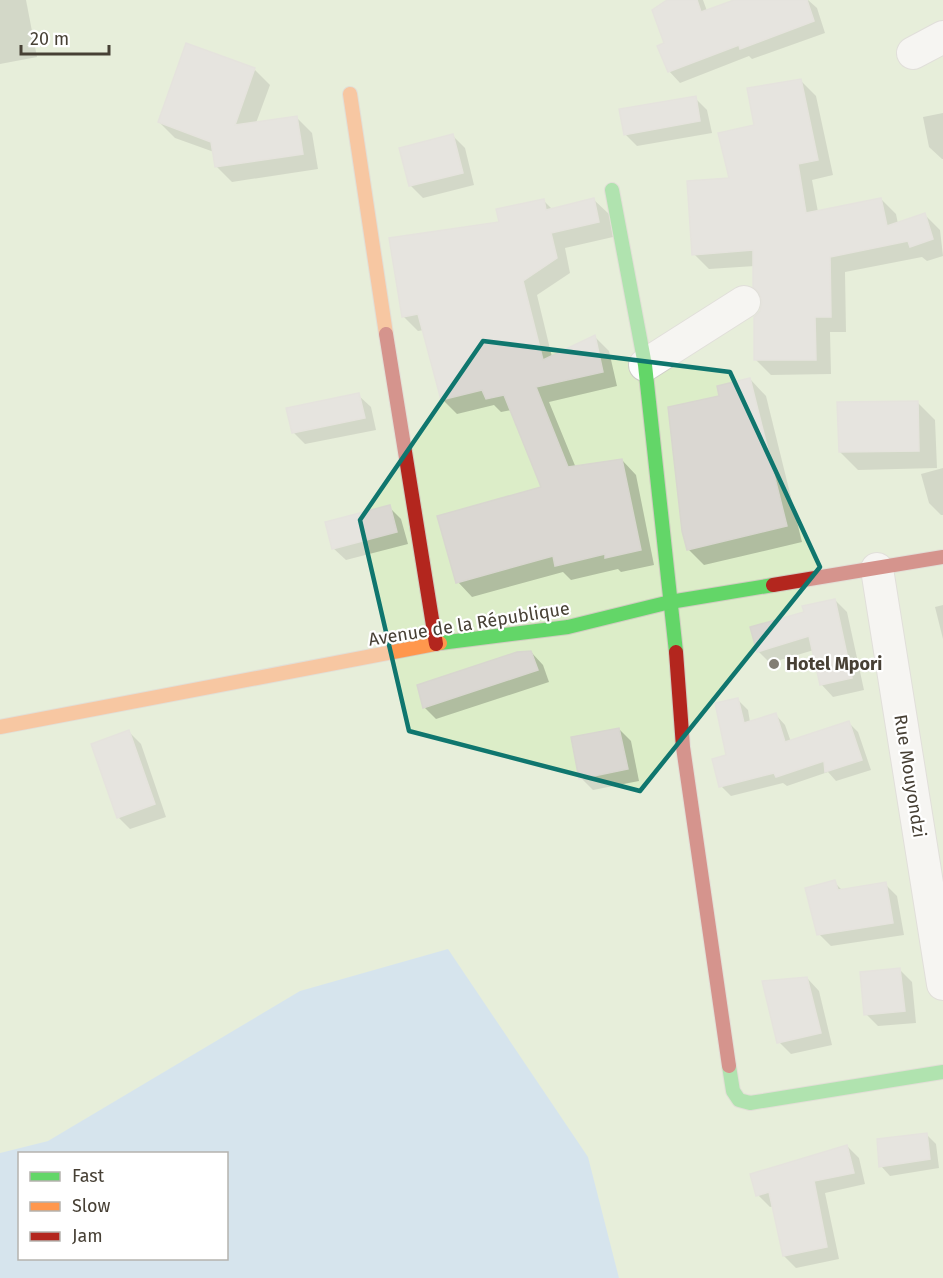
<svg xmlns="http://www.w3.org/2000/svg" width="943" height="1278" viewBox="0 0 943 1278" font-family="'Fira Sans',sans-serif">
<style>
.green{fill:#dcedc8;fill-rule:evenodd}
.water{fill:#b7d8f2;fill-rule:evenodd}
.shadow{fill:#0003}
.building{fill:#dad7d2;stroke:#d8d6cf;stroke-width:1.5}
.lines{fill:none;stroke-linecap:round;stroke-linejoin:round}
.street-casing{stroke:#ceccc7;stroke-width:34}
.fast-casing{stroke:#d0ccc0;stroke-width:16}
.slow-casing{stroke:#d0ccc0;stroke-width:16}
.jam-casing{stroke:#d0ccc0;stroke-width:16}
.street{stroke:#fdfdfc;stroke-width:32}
.fast{stroke:#63d668;stroke-width:14}
.slow{stroke:#ff974d;stroke-width:14}
.jam{stroke:#b3261e;stroke-width:14}
.marked{fill:none;stroke:#0f766e;stroke-width:4.5;stroke-linejoin:round}
.poi-dot{fill:#827d74;stroke:#fff;stroke-width:2}
.labels{text-anchor:middle;dominant-baseline:central;stroke-width:4.5;stroke-linejoin:round;paint-order:stroke}
.street-label{font-size:18px;fill:#474035;stroke:#fff}
.poi-label{font-size:18px;font-weight:bold;fill:#474035;stroke:#fff;text-anchor:start}
</style>
<rect width="100%" height="100%" fill="#f0efea"/>
<path class="green" d="M0 0H943V1278H0ZM20 1154H226V1258H20Z"/>
<path class="water" d="M448 949 588 1157 619 1278H0V1153L48 1141 300 991ZM20 1154H226V1258H20Z"/>
<g class="shadow">
<polygon points="0,0 26,0 37,57 0,64"/>
<polygon points="669,0 703,0 707,11 738,0 808,0 817,8 825,33 752,59 749,56 680,83 669,71 666,44"/>
<polygon points="254,69 270,85 256,123 296,117 312,133 318,169 232,182 217,167 214,152 175,138 159,122"/>
<polygon points="800,80 816,96 833,175 812,180 818,212 881,199 896,214 898,224 925,215 940,230 943,256 927,261 922,257 845,272 846,332 830,332 831,374 771,375 756,360 763,302 755,266 709,269 694,254 755,126"/>
<polygon points="695,98 707,110 712,133 637,146 625,134"/>
<polygon points="943,113 943,159 942,159 929,147 923,117"/>
<polygon points="453,136 465,148 474,185 423,198 411,186 401,150"/>
<polygon points="594,200 609,214 613,237 565,248 570,273 537,295 552,357 595,337 609,351 617,386 549,402 576,468 622,460 636,475 654,565 621,572 618,569 571,580 563,572 472,597 458,582 543,488 512,410 501,412 494,405 457,414 443,400 424,330 418,331 403,316 501,223 544,201 553,210"/>
<polygon points="750,379 766,396 802,542 704,565 688,549 721,397"/>
<polygon points="358,395 371,407 376,430 305,444 293,432"/>
<polygon points="917,402 935,420 937,468 858,470 840,452"/>
<polygon points="943,468 943,515 941,515 929,503 921,474"/>
<polygon points="389,507 401,519 408,544 346,560 333,548"/>
<polygon points="835,600 847,612 864,690 833,697 821,684 814,650 770,663 758,651 806,613"/>
<polygon points="943,605 943,639 935,607"/>
<polygon points="531,652 543,665 549,682 436,719 424,707"/>
<polygon points="738,700 748,710 750,722 776,715 785,725 791,742 849,723 858,732 871,770 836,781 828,772 787,786 783,783 731,796 721,786"/>
<polygon points="619,729 631,741 639,781 593,790 581,778"/>
<polygon points="129,732 141,744 166,817 130,829 118,817"/>
<polygon points="834,882 843,891 885,884 897,896 904,935 831,946 819,934"/>
<polygon points="900,970 912,982 916,1023 878,1026 866,1014"/>
<polygon points="807,978 819,991 832,1045 791,1054 779,1042"/>
<polygon points="927,1135 936,1144 939,1168 890,1176 881,1166"/>
<polygon points="847,1146 859,1158 865,1184 825,1193 839,1259 796,1268 784,1256 774,1206 770,1207 758,1195"/>
</g>
<g class="building">
<polygon points="667,0 697,0 701,12 734,0 807,0 814,21 740,49 739,45 668,72 657,46 664,43 652,10"/>
<polygon points="186,43 255,68 235,125 297,116 303,154 215,167 211,142 158,122"/>
<polygon points="801,79 818,160 798,164 806,213 881,198 887,226 925,213 933,239 910,247 908,241 830,257 831,317 815,317 816,360 754,360 754,317 760,311 762,302 759,293 753,287 753,250 692,255 687,181 729,178 718,133 754,125 747,88"/>
<polygon points="696,96 700,121 624,135 619,109"/>
<polygon points="453,134 463,173 409,186 399,148"/>
<polygon points="594,198 599,222 551,233 557,258 523,281 543,360 595,335 603,372 536,387 568,467 622,459 641,550 605,558 605,554 555,566 553,556 456,583 437,516 541,487 504,395 486,399 482,390 441,400 418,314 402,317 389,238 499,222 496,209 544,199 546,210"/>
<polygon points="750,378 787,526 687,550 682,531 668,407 719,396 717,386"/>
<polygon points="359,393 365,418 292,433 286,408"/>
<polygon points="918,401 919,451 839,452 837,402"/>
<polygon points="390,505 397,532 332,549 325,522"/>
<polygon points="835,599 852,678 820,685 809,636 757,652 750,627 804,612 802,606"/>
<polygon points="531,651 538,670 423,708 417,685 517,652"/>
<polygon points="738,698 744,723 776,713 785,742 849,721 862,760 825,772 824,761 776,777 774,773 719,787 712,759 726,755 715,703"/>
<polygon points="619,728 628,769 579,779 571,737"/>
<polygon points="129,730 155,804 117,818 91,744"/>
<polygon points="835,880 838,890 886,882 893,923 817,935 805,888"/>
<polygon points="900,968 905,1011 864,1015 860,972"/>
<polygon points="807,977 821,1033 777,1043 762,981"/>
<polygon points="927,1133 930,1159 879,1167 877,1139"/>
<polygon points="847,1145 854,1173 814,1181 827,1247 783,1256 769,1192 756,1196 750,1174"/>
</g>
<g class="lines">
<defs>
<g id="street">
<polyline points="913,53 943,37"/>
<polyline points="645,365 744,302"/>
<polyline points="877,569 943,984"/>
</g>
<g id="fast">
<polyline points="612,190 645,365 676,652"/>
<polyline points="440,643 568,627 670,602 773,585"/>
<polyline points="729,1066 733,1091 739,1100 750,1103 943,1072"/>
</g>
<g id="slow">
<polyline points="350,94 386,334"/>
<polyline points="0,727 440,643"/>
</g>
<g id="jam">
<polyline points="386,334 436,644"/>
<polyline points="773,585 943,557"/>
<polyline points="676,652 683,747 729,1066"/>
</g>
</defs>
<use href="#street" class="street-casing"/>
<use href="#fast" class="fast-casing"/>
<use href="#slow" class="slow-casing"/>
<use href="#jam" class="jam-casing"/>
<use href="#street" class="street"/>
<use href="#fast" class="fast"/>
<use href="#slow" class="slow"/>
<use href="#jam" class="jam"/>
</g>
<path d="M0 0H943V1278H0ZM483 341 730 372 820 567 640 791 409 731 360 520Z" fill="#f0efea" fill-opacity=".55" fill-rule="evenodd"/>
<path class="marked" d="M483 341 730 372 820 567 640 791 409 731 360 520Z"/>
<circle class="poi-dot" cx="774" cy="664" r="6"/>
<g class="labels">
<g class="street-label">
<text transform="translate(469 624) rotate(-9)">Avenue de la République</text>
<text transform="translate(910 776) rotate(81)">Rue Mouyondzi</text>
</g>
<g class="poi-label">
<text x="786" y="664">Hotel Mpori</text>
</g>
</g>
<rect x="18" y="1152" width="210" height="108" fill="#ffffff" stroke="#b5b3ae" stroke-width="1.5"/>
<rect x="30" y="1172" width="30" height="9" fill="#63d668" stroke="#b5b3ae" stroke-width="1.5"/>
<text x="72" y="1182" font-size="18" fill="#474035">Fast</text>
<rect x="30" y="1202" width="30" height="9" fill="#ff974d" stroke="#b5b3ae" stroke-width="1.5"/>
<text x="72" y="1212" font-size="18" fill="#474035">Slow</text>
<rect x="30" y="1232" width="30" height="9" fill="#b3261e" stroke="#b5b3ae" stroke-width="1.5"/>
<text x="72" y="1242" font-size="18" fill="#474035">Jam</text>
<path d="M21 45v9h88v-9" fill="none" stroke="#474035" stroke-width="3"/>
<text x="30" y="45" font-size="18" fill="#474035" stroke="#ffffff" stroke-width="4.5" paint-order="stroke">20 m</text>
</svg>
